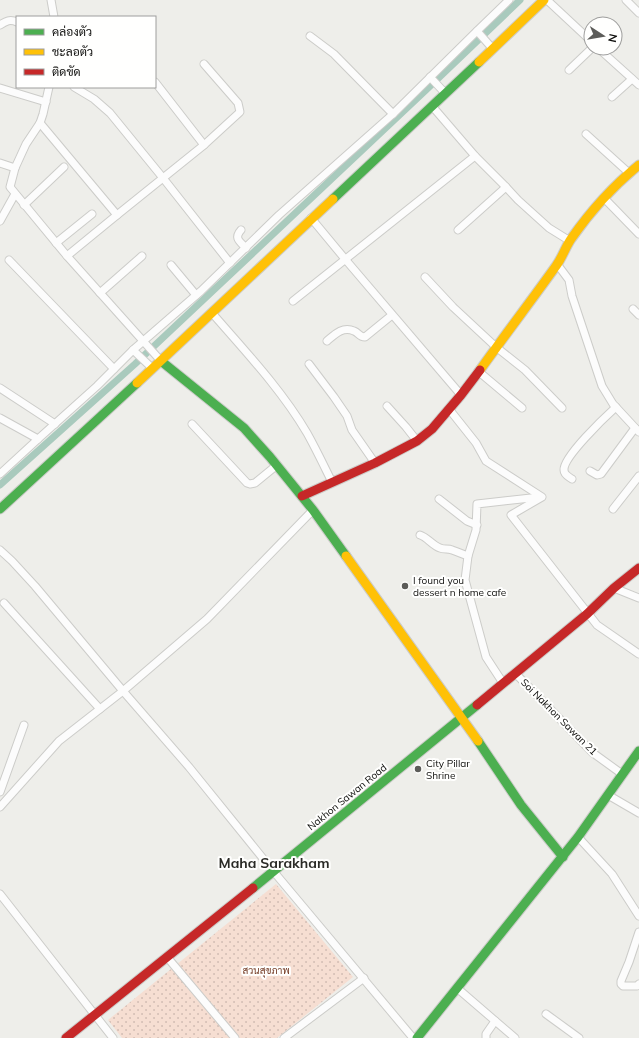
<svg xmlns="http://www.w3.org/2000/svg" width="639" height="1038" viewBox="0 0 639 1038" font-family="Mulish,Sarabun,sans-serif">
<style>
.green{fill:url(#green-dots)}
.lines{fill:none;stroke-linecap:round;stroke-linejoin:round}
.canal{stroke:#a9cabd;stroke-width:7}
.street-casing{stroke:#ccccc9;stroke-width:9}
.fast-casing{stroke:#ccccc9;stroke-width:11}
.slow-casing{stroke:#ccccc9;stroke-width:11}
.jam-casing{stroke:#ccccc9;stroke-width:11}
.street{stroke:#fcfcfc;stroke-width:7}
.fast{stroke:#4caf50;stroke-width:9}
.slow{stroke:#ffc107;stroke-width:9}
.jam{stroke:#c62828;stroke-width:9}
.poi-dot{fill:#5c5c59;stroke:#fffffe;stroke-width:1.5}
.labels{text-anchor:middle;dominant-baseline:central;stroke-width:4;stroke-linejoin:round;paint-order:stroke}
.poi-label{font-size:10px;fill:#0d0d0b;stroke:#fffffe;text-anchor:start}
.street-label{font-size:10px;fill:#0d0d0b;stroke:#fffffe}
.park-label{font-size:10px;fill:#753d26;stroke:#fffffe}
.district-label{font-size:14px;font-weight:bold;fill:#2b2b27;stroke:#fffffe}
</style>
<defs>
<pattern id="green-dots" width="8" height="8" patternUnits="userSpaceOnUse"><rect width="8" height="8" fill="#f6ded2"/><path d="M2 2h.1M6 6h.1" fill="none" stroke="#d2bdb3" stroke-width="1.8" stroke-linecap="round"/></pattern>
</defs>
<rect width="100%" height="100%" fill="#eeeeea"/>
<polygon class="green" points="276,884 353,977 277,1038 122,1038 108,1020"/>
<g class="lines">
<polyline class="canal" points="0,485 135,364 426,90 520,0"/>
<defs>
<g id="street">
<polyline points="51,0 54,17"/>
<polyline points="547,0 591,41"/>
<polyline points="626,0 639,13"/>
<path d="M0 25C6 21 10 19 17 22"/>
<polyline points="477,31 492,48"/>
<polyline points="310,36 334,54 393,114"/>
<polyline points="598,48 639,85"/>
<polyline points="569,70 592,48"/>
<polyline points="430,77 445,93"/>
<polyline points="49,87 43,114 40,123 26,144 15,168 10,187 67,256 161,361"/>
<polyline points="74,87 94,99 110,113 163,178 230,263"/>
<polyline points="0,88 46,102"/>
<polyline points="612,97 632,79"/>
<polyline points="432,106 475,156 506,187 518,200 549,228 570,241"/>
<polyline points="40,123 117,215"/>
<polyline points="586,134 629,173"/>
<polyline points="204,145 240,112 238,103 204,64"/>
<polyline points="0,163 15,168"/>
<polyline points="604,198 639,234"/>
<polyline points="24,205 64,167"/>
<polyline points="311,218 345,259 461,395"/>
<polyline points="0,221 15,194"/>
<path d="M241 230C234 238 239 241 246 248"/>
<polyline points="458,230 506,187"/>
<polyline points="56,243 92,214"/>
<polyline points="67,256 117,215 204,145 155,82"/>
<polyline points="9,260 114,369"/>
<polyline points="557,264 569,280 572,296 602,386 613,404 639,432"/>
<polyline points="171,265 196,295"/>
<polyline points="425,277 453,307 496,347 525,370 562,408"/>
<polyline points="100,293 142,256"/>
<polyline points="293,301 475,156"/>
<polyline points="633,309 639,315"/>
<path d="M212 313C245 351 281 389 307 433 316 449 324 466 332 482"/>
<path d="M327 341C335 334 343 326 354 331 359 333 359 337 365 337L392 315"/>
<polyline points="133,350 152,368"/>
<polyline points="309,364 334,397 347,416 352,430 375,463"/>
<polyline points="478,371 522,408"/>
<polyline points="0,388 55,424"/>
<polyline points="387,406 406,427 417,441"/>
<polyline points="449,409 476,443 486,461 542,497 511,515 597,625 639,654"/>
<polyline points="0,418 38,439"/>
<polyline points="192,424 247,483 250,484 255,483 277,465"/>
<polyline points="590,471 597,475 601,474 635,428"/>
<polyline points="0,474 38,439 97,386 133,350 201,291 279,215 393,114 477,31 509,0"/>
<path d="M572 479C569 477 564 475 564 470 563 457 605 417 616 407"/>
<polyline points="439,499 467,521 477,525"/>
<polyline points="613,509 639,476"/>
<path d="M420 535C427 537 432 545 440 548 444 550 448 548 452 550 458 552 462 554 468 556"/>
<polyline points="0,550 12,561 35,586 123,691 189,767 274,872 413,1038"/>
<polyline points="614,588 639,598"/>
<polyline points="4,603 100,709"/>
<polyline points="515,673 593,753 622,774"/>
<polyline points="503,683 486,657 465,580 468,556 476,530 477,504 540,497"/>
<polyline points="0,792 24,725"/>
<polyline points="608,795 639,813"/>
<polyline points="0,807 59,741 123,691 207,619 313,510"/>
<polyline points="578,837 612,874 639,916"/>
<polyline points="0,894 113,1038"/>
<polyline points="639,932 629,962 621,981 621,984 623,986 637,986 639,984"/>
<polyline points="167,957 235,1038"/>
<polyline points="457,988 515,1038"/>
<polyline points="546,1014 579,1038"/>
<polyline points="284,1038 364,978"/>
<polyline points="486,1038 486,1034 495,1021"/>
</g>
<g id="fast">
<polyline points="333,199 479,62"/>
<polyline points="161,361 244,428 270,457 313,510 346,556"/>
<polyline points="0,509 137,383"/>
<polyline points="478,741 521,805 563,857"/>
<polyline points="253,888 477,705"/>
<polyline points="417,1038 578,837 639,751"/>
</g>
<g id="slow">
<polyline points="479,62 544,0"/>
<path d="M480 370C505 335 531 301 556 266 562 258 565 248 571 239 590 212 613 186 639 165"/>
<polyline points="137,383 333,199"/>
<polyline points="346,556 478,741"/>
</g>
<g id="jam">
<polyline points="302,496 375,463 417,441 432,429 461,395 480,370"/>
<polyline points="477,705 587,614 614,588 639,568"/>
<polyline points="66,1038 253,888"/>
</g>
</defs>
<use href="#street" class="street-casing"/>
<use href="#fast" class="fast-casing"/>
<use href="#slow" class="slow-casing"/>
<use href="#jam" class="jam-casing"/>
<use href="#street" class="street"/>
<use href="#fast" class="fast"/>
<use href="#slow" class="slow"/>
<use href="#jam" class="jam"/>
</g>
<g class="poi-dot">
<circle cx="405" cy="586" r="4"/>
<circle cx="418" cy="769" r="4"/>
</g>
<g class="labels">
<g class="poi-label">
<text x="413" y="580">I found you<tspan x="413" dy="12">dessert n home cafe</tspan></text>
<text x="426" y="763">City Pillar<tspan x="426" dy="12">Shrine</tspan></text>
</g>
<g class="street-label">
<text transform="translate(559 717) rotate(45)">Soi Nakhon Sawan 21</text>
<text transform="translate(347 797) rotate(-39)">Nakhon Sawan Road</text>
</g>
<g class="park-label">
<text x="266" y="970">สวนสุขภาพ</text>
</g>
<g class="district-label">
<text x="274" y="863">Maha Sarakham</text>
</g>
</g>
<rect x="16" y="16" width="140" height="72" fill="#fffffe" stroke="#9e9e9d"/>
<rect x="24" y="29" width="20" height="6" fill="#4caf50" stroke="#9e9e9d"/>
<text x="52" y="36" font-size="12" fill="#0d0d0b">คล่องตัว</text>
<rect x="24" y="49" width="20" height="6" fill="#ffc107" stroke="#9e9e9d"/>
<text x="52" y="56" font-size="12" fill="#0d0d0b">ชะลอตัว</text>
<rect x="24" y="69" width="20" height="6" fill="#c62828" stroke="#9e9e9d"/>
<text x="52" y="76" font-size="12" fill="#0d0d0b">ติดขัด</text>
<g transform="translate(603 36) rotate(102)"><circle r="19" fill="#fffffe" stroke="#9e9e9d"/>
<path d="M0-3L7 15L0 10L-7 15Z" fill="#5c5c59"/>
<text y="-6" font-size="11" font-weight="bold" text-anchor="middle" fill="#0d0d0b">N</text>
</g>
</svg>
